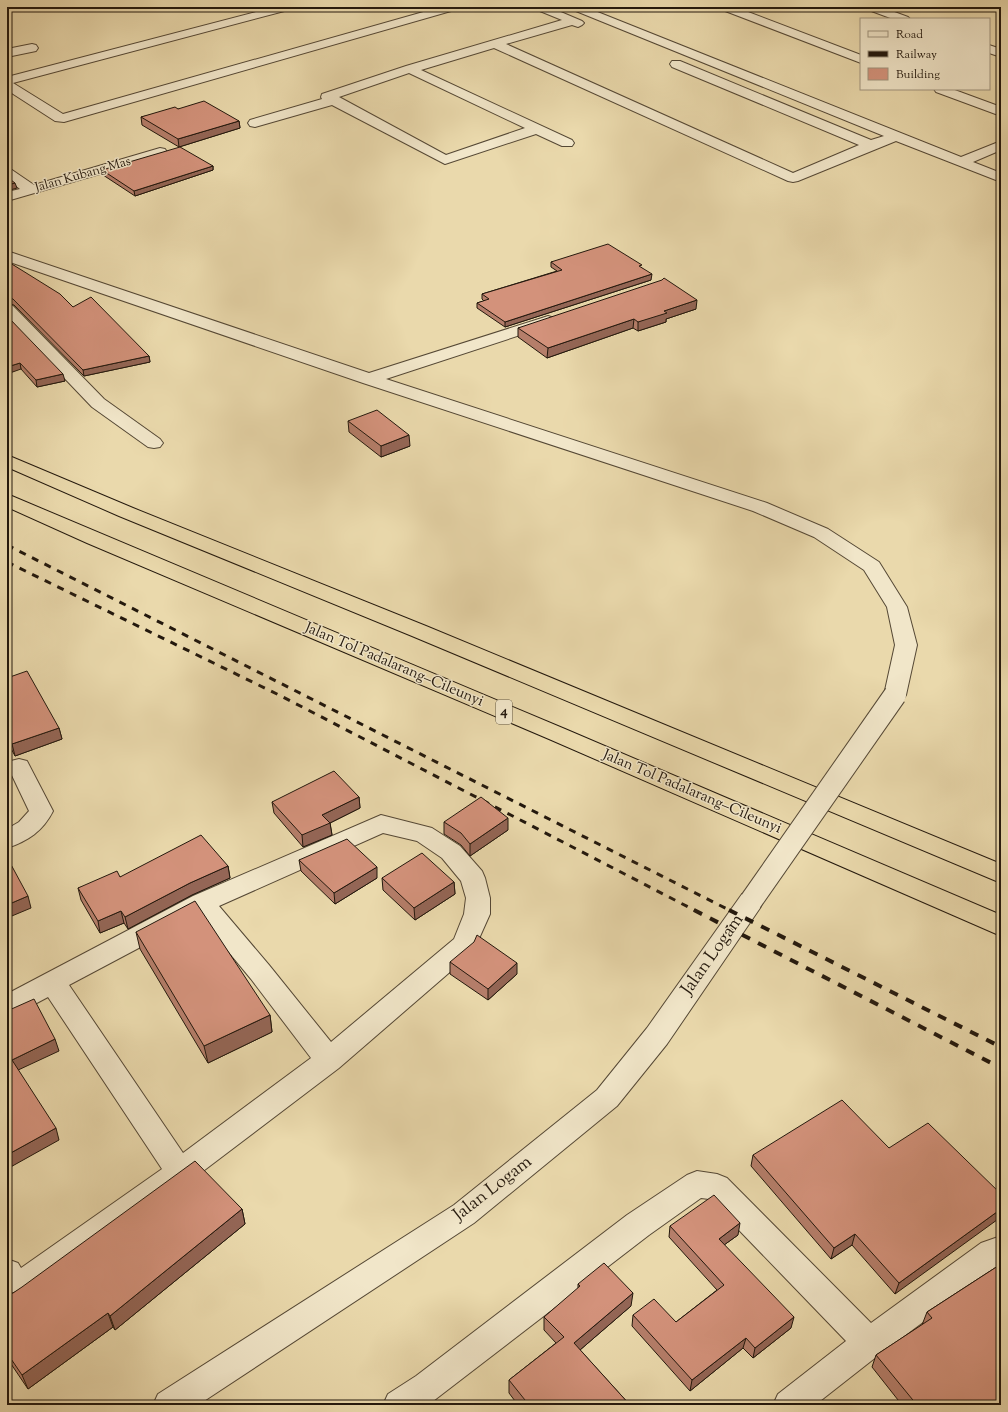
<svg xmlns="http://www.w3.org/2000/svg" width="1008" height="1412" viewBox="0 0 1008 1412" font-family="'Sorts Mill Goudy',serif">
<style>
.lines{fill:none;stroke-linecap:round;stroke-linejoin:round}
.minor-casing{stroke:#554835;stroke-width:2}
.highway-casing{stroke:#23180d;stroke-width:2}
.minor{fill:#f1e6c9;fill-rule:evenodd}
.highway{fill:#ead9ac;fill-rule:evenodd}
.rail-far1{stroke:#23180d;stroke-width:3;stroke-dasharray:7 7;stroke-linecap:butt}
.rail{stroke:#23180d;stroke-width:4;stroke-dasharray:9 9;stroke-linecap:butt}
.minor-bridge-casing{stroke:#554835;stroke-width:24;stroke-linecap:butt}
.minor-bridge{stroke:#f1e6c9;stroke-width:22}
.wall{fill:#b57e6a;stroke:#23180d}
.shaded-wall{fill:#946656;stroke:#23180d}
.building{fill:#d3927b;stroke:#23180d}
.labels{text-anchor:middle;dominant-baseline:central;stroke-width:3;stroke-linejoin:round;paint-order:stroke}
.far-street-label{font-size:13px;fill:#23180d;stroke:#f1e6c9}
.shield{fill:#f1e6c9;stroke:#615645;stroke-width:1}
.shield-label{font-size:14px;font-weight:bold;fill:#23180d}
.street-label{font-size:15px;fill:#23180d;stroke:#f1e6c9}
.near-street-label{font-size:18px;fill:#23180d;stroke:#f1e6c9}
</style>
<rect width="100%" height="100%" fill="#ead9ac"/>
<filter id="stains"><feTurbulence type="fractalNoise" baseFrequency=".005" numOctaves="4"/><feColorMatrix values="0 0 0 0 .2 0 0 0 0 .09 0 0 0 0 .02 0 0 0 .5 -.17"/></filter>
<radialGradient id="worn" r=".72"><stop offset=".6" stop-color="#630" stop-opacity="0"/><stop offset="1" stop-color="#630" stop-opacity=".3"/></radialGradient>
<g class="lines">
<defs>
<g id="minor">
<polygon points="275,7 294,7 292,9 13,83 63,114 441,7 460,7 458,9 64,122 55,121 7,90 7,77"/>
<path d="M533 7H549L582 21 584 23 582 25 578 27 572 25 506 44 793 173 859 145 672 67 670 64 672 61H680L871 140 884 136 571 9 569 7H585L961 157 1001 141V150L973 162 1001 173V182L896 141 798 181 793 182 788 181 494 48 421 70 572 140 574 143 572 146H562L536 134 445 164 332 105 255 127 250 126 248 123 250 120 322 99 321 97 322 94 406 66 562 20 535 9ZM409 73 525 128 446 155 339 97Z"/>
<polygon points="718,7 735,7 861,55 861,63 720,9"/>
<polygon points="864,7 881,7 908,17 910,19 893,19 866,9"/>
<polygon points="32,44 36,45 38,48 36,51 7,57 7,49"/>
<polygon points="989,45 1001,49 1001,57 989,53"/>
<polygon points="934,89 952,89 1001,107 1001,116 936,92"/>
<polygon points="160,148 165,149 167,152 165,155 7,201 7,192 20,189 7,179 7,169 12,170 34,185"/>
<polygon points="7,251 369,373 542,318 548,316 554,318 556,321 554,324 386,379 767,503 828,529 879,562 907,607 917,645 906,695 903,700 895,702 887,700 884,695 895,645 887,607 864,570 814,537 753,511 363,383 7,261"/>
<polygon points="7,304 13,306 104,399 160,439 163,443 160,447 154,448 148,447 92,407 7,318"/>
<path d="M19 759 27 761 53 811C43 831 28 841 7 848V829L19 822 29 811 8 767 11 761Z"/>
<path d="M381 815 432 828 460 846 482 871 485 878 490 898V914L473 952 339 1068 190 1181 27 1300 18 1306 7 1310V1259L18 1263 21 1268 162 1169 48 997 16 1014 7 1017V994L193 896ZM383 833 417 841 442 858 461 881 466 898 464 914 454 939 331 1042 269 965 219 906ZM199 916 251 979 311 1058 183 1153 69 985Z"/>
<polygon points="751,892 760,894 763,901 760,908 667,1044 617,1106 474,1223 198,1405 153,1405 158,1394 454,1205 597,1090 647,1028 742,894"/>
<polygon points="697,1171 717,1174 727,1178 871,1323 981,1243 1001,1236 1001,1264 880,1354 815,1405 773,1405 778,1394 846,1341 709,1199 701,1198 649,1235 428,1405 383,1405 388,1394 416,1376 627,1215 687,1175"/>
</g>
<g id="highway">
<polygon points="7,455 133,508 426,626 1001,864 1001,883 412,636 119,516 7,467"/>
<polygon points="7,494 565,729 1001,915 1001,936 549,739 87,543 7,507"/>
</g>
</defs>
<use href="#minor" class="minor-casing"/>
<use href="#highway" class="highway-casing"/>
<use href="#minor" class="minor"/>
<use href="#highway" class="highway"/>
<g class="rail-far1">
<polyline points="7,545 731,911"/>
<polyline points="7,562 281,696 696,911"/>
</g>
<g class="rail">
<polyline points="694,910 1001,1068"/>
<polyline points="729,910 1001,1047"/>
</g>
<defs>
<polyline id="minor-bridge" points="751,901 895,695"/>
</defs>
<use href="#minor-bridge" class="minor-bridge-casing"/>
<use href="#minor-bridge" class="minor-bridge"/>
</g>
<g class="wall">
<polygon points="178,109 239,121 240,128 179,147 142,125 141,117"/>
<polygon points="213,166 213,170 135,196 103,175 102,170"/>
<polygon points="7,261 73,307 149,356 150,362 84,376 14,305 7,303"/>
<polygon points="551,262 642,268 651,280 505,327 477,308 477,303 484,301 482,299 482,294 557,271 551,267"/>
<polygon points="696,309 666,319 666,322 638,331 633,328 547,358 518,337 518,328"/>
<polygon points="7,316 65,381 37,387 21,369"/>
<polygon points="348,421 410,446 381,457 349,432"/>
<polygon points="7,678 59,728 62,739 15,756 7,741"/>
<polygon points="359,797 360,808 330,823 332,835 303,847 274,813 272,802"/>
<polygon points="444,822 508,830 470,856 461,845 444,834"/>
<polygon points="299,860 377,878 335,904 301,871"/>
<polygon points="228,866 230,878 192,895 128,929 124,923 100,933 81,900 78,888 120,877"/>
<polygon points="382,878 454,882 455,894 415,920 383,890"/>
<polygon points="136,932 270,1015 272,1032 208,1063 140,949"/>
<polygon points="450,962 517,974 488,1000 450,974"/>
<polygon points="889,1148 1001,1194 895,1294 852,1245 831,1259 751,1166 753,1155"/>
<polygon points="242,1209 245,1224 115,1330 113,1327 28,1389 7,1358 7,1295"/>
<polygon points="670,1226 738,1235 724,1245 791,1328 753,1358 743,1348 690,1391 632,1326 633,1315 676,1322 717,1290 669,1237"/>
<polygon points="1001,1264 1001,1405 902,1405 872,1367 876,1355 922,1325 927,1312"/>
<polygon points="578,1284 631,1306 580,1350 630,1405 518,1405 509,1393 509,1380 556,1343 544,1330 544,1317 578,1289"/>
</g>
<g class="shaded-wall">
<polygon points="7,7 25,7 7,12"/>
<polygon points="54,7 61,7 55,9"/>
<polygon points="239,121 240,128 179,147 178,139"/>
<polygon points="213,166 213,170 135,196 134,191"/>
<polygon points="15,183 17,188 7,191 7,185"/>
<polygon points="652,274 651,280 505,327 505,322"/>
<polygon points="697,300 696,309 666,319 666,322 638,331 638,322 664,311"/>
<polygon points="634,319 633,328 547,358 548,348"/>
<polygon points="149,356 150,362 84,376 83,370"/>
<polygon points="20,363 21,369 7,374 7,367"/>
<polygon points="63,374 65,381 37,387 36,380"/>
<polygon points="409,435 410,446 381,457 381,446"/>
<polygon points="59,728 62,739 15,756 12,744"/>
<polygon points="359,797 360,808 330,823 332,835 303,847 302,835 322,815"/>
<polygon points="508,818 508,830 470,856 470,844"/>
<polygon points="228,866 230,878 192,895 128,929 125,917 190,883"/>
<polygon points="377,867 377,878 335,904 334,893"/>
<polygon points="454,882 455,894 415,920 414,908"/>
<polygon points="28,896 31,908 7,918 7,905"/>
<polygon points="121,911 124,923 100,933 98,921"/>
<polygon points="517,963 517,974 488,1000 488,989"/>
<polygon points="270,1015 272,1032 208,1063 204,1046"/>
<polygon points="55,1039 59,1051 16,1071 12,1060"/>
<polygon points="56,1128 59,1140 7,1169 7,1155"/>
<polygon points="242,1209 245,1224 115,1330 110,1316"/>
<polygon points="1001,1209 1001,1217 895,1294 899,1283"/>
<polygon points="740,1223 738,1235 717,1250 719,1239"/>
<polygon points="855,1234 852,1245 831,1259 834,1248"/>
<polygon points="633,1293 631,1306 573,1356 574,1343"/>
<polygon points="108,1313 113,1327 28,1389 22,1375"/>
<polygon points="794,1317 791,1328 753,1358 755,1348"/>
<polygon points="746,1338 743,1348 690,1391 692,1380"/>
</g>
<g class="building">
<polygon points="204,101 239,121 178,139 141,117 175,107 178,109"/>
<polygon points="180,147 213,166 134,191 102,170"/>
<polygon points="7,177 15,183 7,185"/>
<polygon points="608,244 642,265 639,266 652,274 505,322 477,303 489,299 482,294 562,270 551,262"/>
<polygon points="7,261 60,294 73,307 91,297 149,356 83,370 13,299 7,297"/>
<polygon points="664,278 697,300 664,311 667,313 638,322 634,319 548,348 518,328 662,280"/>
<polygon points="7,316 63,374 36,380 20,363 7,367"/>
<polygon points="377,410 409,435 381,446 348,421"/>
<polygon points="27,671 59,728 12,744 7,736 7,678"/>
<polygon points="334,771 359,797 322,815 330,823 302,835 272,802"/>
<polygon points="481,797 508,818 470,844 461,833 444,822"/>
<polygon points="201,835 228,866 190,883 125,917 121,911 98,921 78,888 117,871 120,877"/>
<polygon points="347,839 377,867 334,893 299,860"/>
<polygon points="422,853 454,882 414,908 382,878"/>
<polygon points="7,859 8,859 28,896 7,905"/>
<polygon points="195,901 270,1015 204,1046 136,932"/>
<polygon points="477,935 517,963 488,989 450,962 474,942"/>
<polygon points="34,999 55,1039 12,1060 56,1128 7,1155 7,1011"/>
<polygon points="842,1100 889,1148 928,1123 1001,1194 1001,1209 899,1283 855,1234 834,1248 753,1155"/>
<polygon points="195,1161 242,1209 110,1316 108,1313 22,1375 7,1353 7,1295 13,1293 22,1287"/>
<polygon points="714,1195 740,1223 719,1239 794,1317 755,1348 746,1338 692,1380 633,1315 654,1299 676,1322 724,1285 670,1226"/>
<polygon points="604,1263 633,1293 574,1343 630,1405 529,1405 509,1380 564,1337 544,1317 580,1286 578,1284"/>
<polygon points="1001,1264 1001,1405 917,1405 876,1355 932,1318 927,1312"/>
</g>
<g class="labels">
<g class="far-street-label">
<text transform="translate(83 175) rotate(-16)">Jalan Kubang Mas</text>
</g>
<rect class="shield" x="496" y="700" width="16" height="24" rx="3"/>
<g class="shield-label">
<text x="504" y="712">4</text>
</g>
<g class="street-label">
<text transform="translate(394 665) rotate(23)">Jalan Tol Padalarang–Cileunyi</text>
<text transform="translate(692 792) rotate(23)">Jalan Tol Padalarang–Cileunyi</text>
</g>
<g class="near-street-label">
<text transform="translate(713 955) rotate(-55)">Jalan Logam</text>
<text transform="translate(493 1189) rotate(-38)">Jalan Logam</text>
</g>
</g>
<rect width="1008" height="1412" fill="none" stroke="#ead9ac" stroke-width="24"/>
<rect x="8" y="8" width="992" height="1396" fill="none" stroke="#23180d" stroke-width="2"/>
<rect x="12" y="12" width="984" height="1388" fill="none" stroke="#23180d"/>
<rect x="860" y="18" width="130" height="72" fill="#f1e6c9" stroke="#9f947e"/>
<rect x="868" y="31" width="20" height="6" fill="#f1e6c9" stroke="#9f947e"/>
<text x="896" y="38" font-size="12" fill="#23180d">Road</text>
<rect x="868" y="51" width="20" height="6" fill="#23180d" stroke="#9f947e"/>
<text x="896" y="58" font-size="12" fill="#23180d">Railway</text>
<rect x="868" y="68" width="20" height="12" fill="#d3927b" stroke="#9f947e"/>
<text x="896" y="78" font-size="12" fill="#23180d">Building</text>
<rect width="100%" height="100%" filter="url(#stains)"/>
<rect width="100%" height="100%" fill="url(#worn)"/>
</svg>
